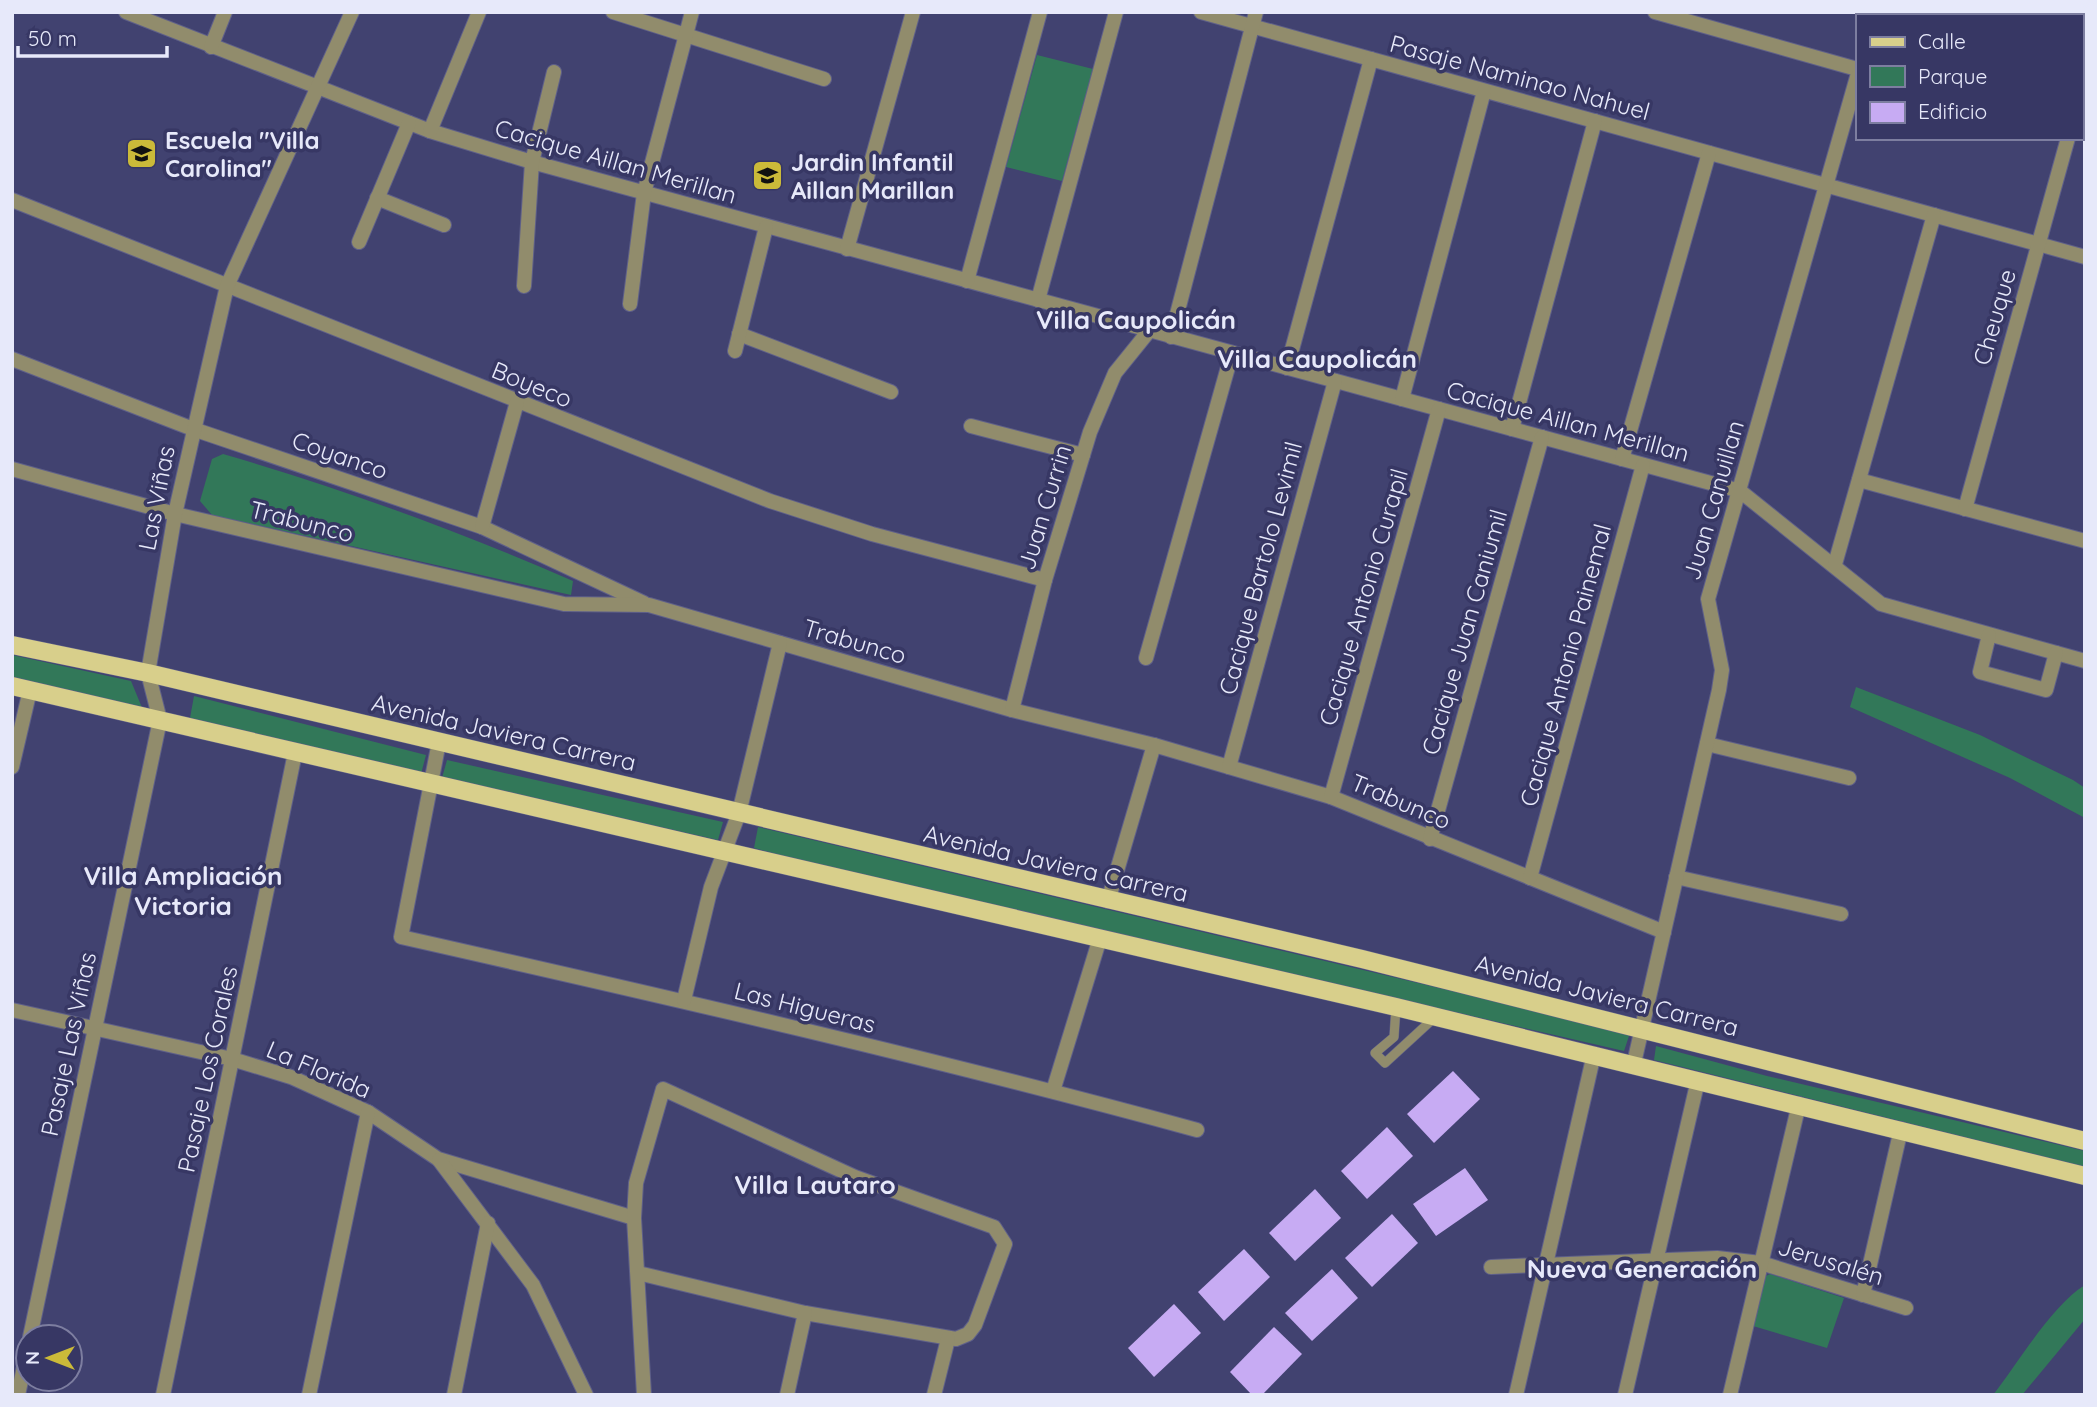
<svg xmlns="http://www.w3.org/2000/svg" width="2097" height="1407" viewBox="0 0 2097 1407" font-family="Quicksand,sans-serif">
<style>
.green{fill:#327859}
.building{fill:#c7abf3}
.lines{fill:none;stroke-linecap:round;stroke-linejoin:round}
.lane-casing{stroke:#5f6089;stroke-width:10}
.street-casing{stroke:#5f6089;stroke-width:16}
.primary-casing{stroke:#5f6089;stroke-width:19}
.lane{stroke:#918c6c;stroke-width:9}
.street{stroke:#918c6c;stroke-width:14}
.primary{stroke:#d8cf8b;stroke-width:18}
.labels{text-anchor:middle;dominant-baseline:central;stroke-width:7;stroke-linejoin:round;paint-order:stroke}
.street-label{font-size:24px;fill:#e7e9fa;stroke:#373764}
.poi-label{font-size:24px;font-weight:bold;fill:#e7e9fa;stroke:#373764;text-anchor:start}
.neighbourhood-label{font-size:26px;font-weight:bold;fill:#e7e9fa;stroke:#373764}
</style>
<rect width="100%" height="100%" fill="#414270"/>
<g class="green">
<polygon points="1037,55 1093,69 1062,181 1006,167"/>
<path d="M223 454C343 489 459 531 573 581L571 595 212 515 200 501 212 459Z"/>
<polygon points="12,655 131,681 143,710 12,680"/>
<polygon points="1856,687 1980,735 2073,780 2085,788 2085,818 2010,778 1850,707"/>
<polygon points="194,696 426,755 421,774 190,718"/>
<polygon points="447,760 723,822 718,840 442,778"/>
<polygon points="758,827 1630,1033 1624,1051 833,869 754,848"/>
<polygon points="1656,1046 1767,1076 2085,1151 2085,1167 1654,1060"/>
<polygon points="1770,1274 1844,1298 1827,1348 1753,1326 1766,1276"/>
<path d="M2085 1285V1319L2022 1395H1993C2018 1363 2052 1305 2085 1285Z"/>
</g>
<g class="building">
<polygon points="1453,1071 1480,1099 1434,1143 1407,1114"/>
<polygon points="1387,1127 1413,1156 1367,1199 1341,1171"/>
<polygon points="1465,1168 1488,1200 1436,1236 1413,1204"/>
<polygon points="1315,1189 1341,1218 1295,1261 1269,1233"/>
<polygon points="1392,1214 1418,1243 1372,1287 1345,1258"/>
<polygon points="1244,1249 1270,1277 1224,1321 1198,1292"/>
<polygon points="1332,1269 1358,1298 1312,1341 1285,1313"/>
<polygon points="1174,1304 1201,1333 1154,1377 1128,1348"/>
<polygon points="1274,1327 1302,1354 1262,1395 1252,1395 1230,1372"/>
</g>
<g class="lines">
<defs>
<polyline id="lane" points="1396,1007 1394,1037 1375,1053 1385,1063 1434,1018"/>
<g id="street">
<polyline points="126,12 430,131 532,162 1740,491 1881,604 2085,661"/>
<polyline points="613,12 824,79"/>
<polyline points="1201,12 2085,257"/>
<polyline points="1655,12 1857,69"/>
<polyline points="1874,16 1875,12"/>
<polyline points="211,47 225,12"/>
<polyline points="2081,91 2085,79"/>
<polyline points="430,131 479,12"/>
<polyline points="377,198 444,225"/>
<polyline points="12,200 770,501 872,534 1045,580"/>
<polyline points="359,242 409,123"/>
<polyline points="847,249 913,12"/>
<polyline points="967,281 1040,12"/>
<polyline points="524,286 532,162 554,72"/>
<polyline points="1038,300 1116,12"/>
<polyline points="630,304 644,193 692,12"/>
<polyline points="739,334 891,392"/>
<polyline points="1171,337 1256,12"/>
<polyline points="735,351 766,227"/>
<polyline points="12,359 193,429 482,527 644,603"/>
<polyline points="1287,368 1371,59"/>
<polyline points="1402,399 1484,91"/>
<polyline points="971,426 1083,455"/>
<polyline points="1512,429 1595,121"/>
<polyline points="1622,459 1709,153"/>
<polyline points="12,469 175,514 564,604 649,605 1012,710 1154,745 1331,797 1664,932"/>
<polyline points="1859,480 2085,541"/>
<polyline points="1965,509 2068,138"/>
<polyline points="482,527 517,402"/>
<polyline points="1835,564 1934,215"/>
<polyline points="1989,635 1980,672 2046,690 2056,653"/>
<polyline points="1146,658 1232,353"/>
<polyline points="1012,710 1045,580 1090,432 1115,373 1149,331"/>
<path d="M439 742 401 937C667 997 933 1058 1197 1130"/>
<polyline points="1707,744 1849,778"/>
<polyline points="12,767 30,690"/>
<polyline points="1229,767 1335,381"/>
<polyline points="1331,797 1439,409"/>
<polyline points="1430,839 1542,437"/>
<polyline points="1676,877 1841,914"/>
<polyline points="1530,878 1643,465"/>
<polyline points="1108,901 1154,745"/>
<polyline points="684,1000 711,887 739,813 780,643"/>
<polyline points="12,1010 232,1059 291,1077 368,1112 438,1159 634,1218"/>
<polyline points="1634,1063 1719,690 1722,670 1708,599 1857,77"/>
<polyline points="1053,1091 1100,938"/>
<polyline points="439,1160 533,1285 586,1395"/>
<polyline points="1491,1267 1717,1258 1761,1263 1906,1308"/>
<polyline points="638,1273 805,1313 956,1339 968,1334 975,1325 1005,1244 994,1227 855,1177 663,1089 636,1183 634,1218 644,1395"/>
<polyline points="1863,1295 1901,1129"/>
<polyline points="30,1337 160,720 148,673 175,514 227,286 352,12"/>
<polyline points="18,1395 28,1348"/>
<polyline points="163,1395 295,753"/>
<polyline points="309,1395 368,1112"/>
<polyline points="454,1395 488,1223"/>
<polyline points="787,1395 805,1313"/>
<polyline points="934,1395 948,1339"/>
<polyline points="1516,1395 1594,1054"/>
<polyline points="1625,1395 1698,1080"/>
<polyline points="1730,1395 1799,1104"/>
</g>
<g id="primary">
<polyline points="12,645 148,673 1362,959 2085,1141"/>
<polyline points="12,686 1396,1007 2085,1176"/>
</g>
</defs>
<use href="#lane" class="lane-casing"/>
<use href="#street" class="street-casing"/>
<use href="#primary" class="primary-casing"/>
<use href="#lane" class="lane"/>
<use href="#street" class="street"/>
<use href="#primary" class="primary"/>
</g>
<defs>
<symbol id="school-square" viewBox="-11 -11 22 22"><rect x="-9" y="-9" width="18" height="18" rx="4" fill="#cbba39" stroke="#373764"/><path d="M0-5L7-2L0 1L-7-2ZM-4 1L0 2.5L4 1V4Q0 6-4 4Z" fill="#111"/></symbol>
</defs>
<g fill-rule="evenodd">
<use href="#school-square" x="124" y="136" width="35" height="35"/>
<use href="#school-square" x="750" y="158" width="35" height="35"/>
</g>
<g class="labels">
<g class="street-label">
<text transform="translate(1520 77) rotate(15)">Pasaje Naminao Nahuel</text>
<text transform="translate(616 161) rotate(16)">Cacique Aillan Merillan</text>
<text transform="translate(1994 317) rotate(-74)">Cheuque</text>
<text transform="translate(532 384) rotate(22)">Boyeco</text>
<text transform="translate(1568 421) rotate(15)">Cacique Aillan Merillan</text>
<text transform="translate(340 455) rotate(19)">Coyanco</text>
<text transform="translate(156 498) rotate(-79)">Las Viñas</text>
<text transform="translate(1713 500) rotate(-74)">Juan Canuillan</text>
<text transform="translate(1044 507) rotate(-73)">Juan Currin</text>
<text transform="translate(302 521) rotate(14)">Trabunco</text>
<text transform="translate(1260 568) rotate(-75)">Cacique Bartolo Levimil</text>
<text transform="translate(1363 597) rotate(-74)">Cacique Antonio Curapil</text>
<text transform="translate(1464 632) rotate(-74)">Cacique Juan Caniumil</text>
<text transform="translate(855 641) rotate(16)">Trabunco</text>
<text transform="translate(1565 665) rotate(-75)">Cacique Antonio Painemal</text>
<text transform="translate(504 732) rotate(13)">Avenida Javiera Carrera</text>
<text transform="translate(1401 801) rotate(23)">Trabunco</text>
<text transform="translate(1056 863) rotate(13)">Avenida Javiera Carrera</text>
<text transform="translate(1607 995) rotate(14)">Avenida Javiera Carrera</text>
<text transform="translate(805 1007) rotate(14)">Las Higueras</text>
<text transform="translate(68 1044) rotate(-78)">Pasaje Las Viñas</text>
<text transform="translate(207 1069) rotate(-78)">Pasaje Los Corales</text>
<text transform="translate(319 1069) rotate(23)">La Florida</text>
<text transform="translate(1831 1261) rotate(17)">Jerusalén</text>
</g>
<g class="poi-label">
<text x="165" y="140">Escuela "Villa<tspan x="165" dy="28">Carolina"</tspan></text>
<text x="791" y="162">Jardin Infantil<tspan x="791" dy="28">Aillan Marillan</tspan></text>
</g>
<g class="neighbourhood-label">
<text x="1136" y="319">Villa Caupolicán</text>
<text x="1317" y="358">Villa Caupolicán</text>
<text x="183" y="875">Villa Ampliación<tspan x="183" dy="30">Victoria</tspan></text>
<text x="815" y="1184">Villa Lautaro</text>
<text x="1642" y="1268">Nueva Generación</text>
</g>
</g>
<rect width="2097" height="1407" fill="none" stroke="#e7e9fa" stroke-width="28"/>
<rect x="1856" y="14" width="228" height="126" fill="#373764" stroke="#7d7ea0" stroke-width="2"/>
<rect x="1870" y="37" width="35" height="10" fill="#d8cf8b" stroke="#7d7ea0" stroke-width="2"/>
<text x="1918" y="49" font-size="21" fill="#e7e9fa">Calle</text>
<rect x="1870" y="66" width="35" height="21" fill="#327859" stroke="#7d7ea0" stroke-width="2"/>
<text x="1918" y="84" font-size="21" fill="#e7e9fa">Parque</text>
<rect x="1870" y="102" width="35" height="21" fill="#c7abf3" stroke="#7d7ea0" stroke-width="2"/>
<text x="1918" y="119" font-size="21" fill="#e7e9fa">Edificio</text>
<g transform="translate(49 1358) rotate(270)"><circle r="33" fill="#373764" stroke="#7d7ea0" stroke-width="2"/>
<path d="M0-5L12 26L0 18L-12 26Z" fill="#cbba39"/>
<text y="-10" font-size="19" font-weight="bold" text-anchor="middle" fill="#e7e9fa">N</text>
</g>
<path d="M18 46v10h149v-10" fill="none" stroke="#e7e9fa" stroke-width="3.5"/>
<text x="28" y="46" font-size="21" fill="#e7e9fa" stroke="#373764" stroke-width="5" paint-order="stroke">50 m</text>
</svg>
